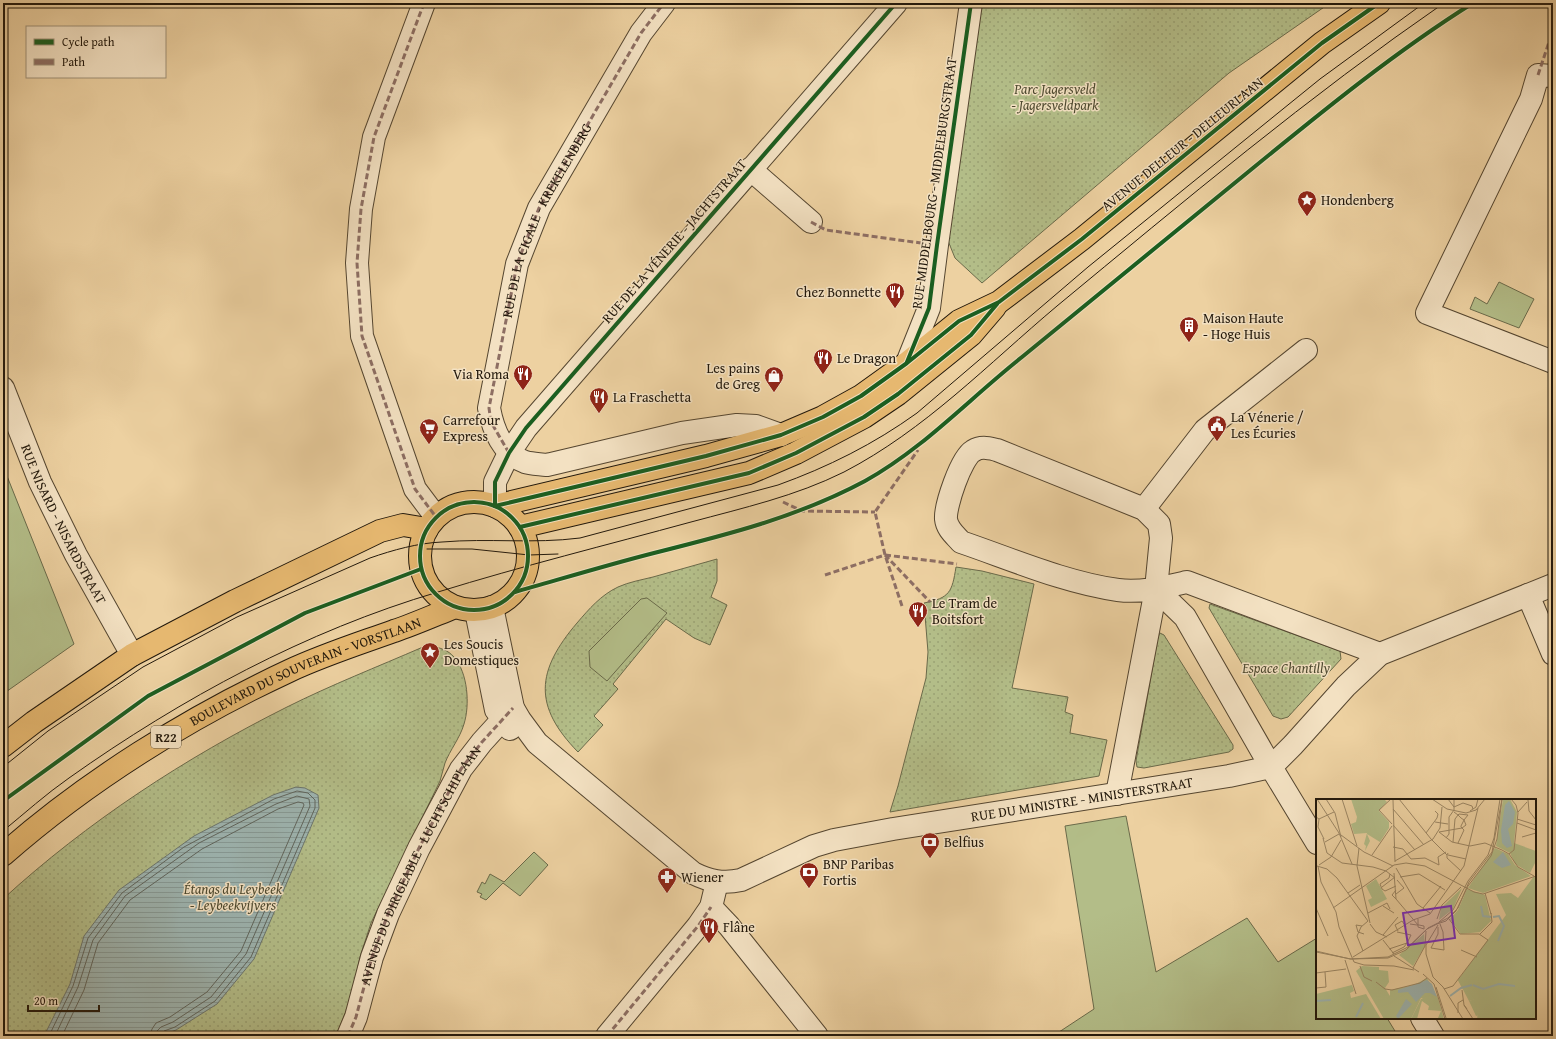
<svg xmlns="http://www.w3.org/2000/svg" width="1556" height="1039" viewBox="0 0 1556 1039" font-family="'Gentium Book Plus',serif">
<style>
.grass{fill:url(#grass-dots);stroke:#6a6a4a}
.garden{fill:#b3bd88;stroke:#6a6a4a}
.water{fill:url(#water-rules);stroke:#6c766e}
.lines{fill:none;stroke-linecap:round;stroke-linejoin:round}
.shore{stroke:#60665e;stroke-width:1}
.minor-casing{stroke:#554630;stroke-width:24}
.major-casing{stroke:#22180b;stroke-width:24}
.minor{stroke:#f3e1c2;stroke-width:22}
.major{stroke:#e6b870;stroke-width:22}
.tram{stroke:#22180b;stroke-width:1}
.quiet{stroke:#8d6e63;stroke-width:3;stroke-dasharray:6 3;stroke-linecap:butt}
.cycleway-casing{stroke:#f3e1c2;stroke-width:6}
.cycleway{stroke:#1b5e20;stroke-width:4}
.labels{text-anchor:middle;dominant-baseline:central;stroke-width:3;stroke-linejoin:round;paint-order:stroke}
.shield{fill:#f3e1c2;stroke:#615442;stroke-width:1}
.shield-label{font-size:13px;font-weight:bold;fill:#22180b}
.park-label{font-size:14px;font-style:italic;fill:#4e4a30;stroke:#f3e1c2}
.street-label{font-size:14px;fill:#22180b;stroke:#f3e1c2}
.poi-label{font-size:14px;fill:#22180b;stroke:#f3e1c2;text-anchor:start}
.inset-river{fill:none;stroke:#9db4b0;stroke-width:2}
.inset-road{fill:none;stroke:#9c8765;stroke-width:1}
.view{fill:#7b2cbf;fill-opacity:0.15;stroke:#7b2cbf;stroke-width:2}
.inset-edge{fill:none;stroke:#22180b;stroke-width:2}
</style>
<defs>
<pattern id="grass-dots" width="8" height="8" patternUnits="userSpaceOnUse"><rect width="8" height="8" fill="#b3bd88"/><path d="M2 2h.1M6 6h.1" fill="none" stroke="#9aa274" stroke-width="1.8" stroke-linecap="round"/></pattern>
<pattern id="water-rules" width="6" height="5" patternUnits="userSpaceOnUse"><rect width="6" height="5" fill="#9db4b0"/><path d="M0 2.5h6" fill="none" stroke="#879a96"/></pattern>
</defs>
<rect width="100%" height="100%" fill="#edd1a1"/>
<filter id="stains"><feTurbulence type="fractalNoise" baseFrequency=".005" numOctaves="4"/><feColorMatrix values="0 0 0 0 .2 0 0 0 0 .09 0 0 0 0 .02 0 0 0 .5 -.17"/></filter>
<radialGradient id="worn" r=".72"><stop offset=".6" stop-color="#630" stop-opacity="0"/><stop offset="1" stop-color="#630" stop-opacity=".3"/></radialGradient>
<g class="grass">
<polygon points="976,3 1330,3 1229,73 982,283 955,258 940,221"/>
<path d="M717 559V581L711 597 727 605 710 645 694 638 666 619 613 684 618 689 594 716 603 725 578 752C533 706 536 671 577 623 589 609 601 595 618 587 629 582 641 580 653 577 674 571 696 565 717 559Z"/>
<path d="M956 567 982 571 1034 584 1012 688 1068 697 1065 712 1073 715 1070 733 1107 740 1099 776 890 812 898 786 926 678 928 652 924 603C950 598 952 592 956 567Z"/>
<polygon points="1210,604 1340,651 1341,659 1288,717 1281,719 1273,716 1209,608"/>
<polygon points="1160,633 1164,635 1233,745 1233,749 1229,752 1144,768 1137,767 1136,761 1158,637"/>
<path d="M432 646C440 648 448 650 454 657 468 673 470 705 464 724 460 738 450 750 445 763 443 769 442 775 440 781L371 923 360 957 351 999 336 1036H3V899C87 822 185 758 287 707 331 685 377 667 423 647Z"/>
</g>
<g class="garden">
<polygon points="1499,282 1534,299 1519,328 1470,309 1475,297 1487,304"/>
<polygon points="3,466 74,644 3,694"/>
<polygon points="647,598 667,613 607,681 590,667 589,651 641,599"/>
<polygon points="1126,816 1156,972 1247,918 1278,962 1317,938 1317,1018 1387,1018 1398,1036 1053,1036 1094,1009 1065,826"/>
<polygon points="534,852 548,865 520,896 503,883 486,900 480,897 482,894 477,892 482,882 485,884 490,874 504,882"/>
</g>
<polygon class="water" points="296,787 305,788 318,795 319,808 254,959 217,1004 176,1030 160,1036 44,1036 70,984 84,936 119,890 194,836 273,795"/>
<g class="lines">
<g class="shore">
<polyline points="49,1036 73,986 88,938 122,893 184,847 274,799 297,791 308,793 315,800 315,808 251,957 215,1001 175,1027 164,1031 161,1036"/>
<polyline points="55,1036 78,987 93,940 125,896 199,843 276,804 297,796 309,799 310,806 246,954 211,997 173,1022 161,1027 157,1031 156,1036"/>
<polyline points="62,1036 84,990 98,943 130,900 202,849 278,809 298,802 303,803 304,805 241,951 207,992 170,1017 156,1023 152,1029 150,1036"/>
</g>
<defs>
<g id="minor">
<polyline points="424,3 374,137 361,209 357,263 362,336 415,489 436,517"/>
<path d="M664 3 641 33 539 208 517 264 489 408C493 430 503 454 525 462 531 464 540 464 547 465L682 433 737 425 756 426 781 435"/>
<polyline points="1553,76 1538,75 1531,99 1427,313 1553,362"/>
<polyline points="750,169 811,222"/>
<polyline points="907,363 929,308 937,245 971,3"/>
<path id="s1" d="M3 388 40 482 76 555 132 655"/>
<polyline points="495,506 495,482 509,453 526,428 896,3"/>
<polyline points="1144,509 1205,430 1306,350"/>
<polyline points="1156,589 1185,617 1271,767 1317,843"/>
<polyline points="1528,595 1553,654"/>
<path id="s2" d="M492 607 513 708 520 720 537 743 693 873C709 881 723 884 741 880L814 846 834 840 893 829 1229 776 1271 767"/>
<polyline points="476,611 496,710 510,729"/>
<polyline points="1271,767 1293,745 1346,686 1380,654 1553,585"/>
<path d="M1117 794 1156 589 1161 538 1159 524 1144 509 997 450C988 448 981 446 973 451 961 458 945 506 946 519 947 529 955 535 961 542 1011 559 1066 583 1118 590 1141 593 1165 587 1187 582L1380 654"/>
<polyline points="711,907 729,926 817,1036"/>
<polyline points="1422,1018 1433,1036"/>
<polyline points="348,1036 356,1017 372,957 388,914 419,848 461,769 482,742 513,708"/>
<polyline points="607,1036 698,926 711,907 717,882"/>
</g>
<g id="major">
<circle cx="474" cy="556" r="54"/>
<polyline points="495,506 706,456 781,435 823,417 861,396 907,363 959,321 999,302 1082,239 1322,43 1379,3"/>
<polyline points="520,527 749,473 796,453 864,417 898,394 971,335 995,307"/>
<polyline points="3,746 34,722 132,655 235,601 380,531 403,525 427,529"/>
<path id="s3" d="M3 855C87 781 188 718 289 671 323 655 358 644 394 631 415 624 435 615 455 607"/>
</g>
</defs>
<use href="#minor" class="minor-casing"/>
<use href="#major" class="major-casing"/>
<use href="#minor" class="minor"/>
<use href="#major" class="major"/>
<g class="tram">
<polyline points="427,549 472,549 529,555 558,554"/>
<path d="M3 767 48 731 143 667 237 617 370 558C393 550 418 543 442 542 488 538 534 544 580 538L778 485C828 467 874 444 917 413L1088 267 1320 79 1424 3"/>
<path d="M3 831C25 813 46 794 69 778 182 698 306 631 438 592 522 566 607 545 691 522 743 508 796 496 844 472 925 430 988 364 1057 306 1183 202 1309 96 1444 3"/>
</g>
<g class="quiet">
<polyline points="424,3 374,137 361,209 357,263 362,336 415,489 436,517"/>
<polyline points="1538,75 1553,30"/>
<polyline points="811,222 826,230 921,243"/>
<path id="s4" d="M509 453 491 422 489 408 517 264 539 208 641 33 664 3"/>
<polyline points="783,502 802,511 875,512"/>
<polyline points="885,555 957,564"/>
<polyline points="825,575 885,555 930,602"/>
<polyline points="902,606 885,555 875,512 918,450"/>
<path id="s5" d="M348 1036 356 1017 372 957 388 914 419 848 461 769 482 742 513 708"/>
<polyline points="607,1036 698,926 711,907"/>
</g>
<defs>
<g id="cycleway">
<polyline points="907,362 929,308 937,245 971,3"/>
<circle cx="474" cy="556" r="54"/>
<polyline points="495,506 706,456 781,435 823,417 861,396 907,363 959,321 999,302 1082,239 1322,43 1379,3"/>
<polyline points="495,506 495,482 509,453 526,428 896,3"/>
<polyline points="520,527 749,473 796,453 864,417 898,394 971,335 997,304"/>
<path d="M515 592C561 579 607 565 654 553 726 535 798 517 865 481 923 449 970 398 1022 357 1099 294 1176 231 1253 168 1324 110 1395 52 1473 3"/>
<polyline points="3,801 148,696 305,613 421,569"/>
</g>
</defs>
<use href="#cycleway" class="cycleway-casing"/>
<use href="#cycleway" class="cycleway"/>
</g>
<defs>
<symbol id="sight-pin" viewBox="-11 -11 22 30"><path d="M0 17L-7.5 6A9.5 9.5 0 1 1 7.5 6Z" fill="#8f2418" stroke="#f3e1c2"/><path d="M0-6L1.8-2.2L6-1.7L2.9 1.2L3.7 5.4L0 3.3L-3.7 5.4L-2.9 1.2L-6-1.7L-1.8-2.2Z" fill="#fff"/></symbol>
<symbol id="restaurant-pin" viewBox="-11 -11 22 30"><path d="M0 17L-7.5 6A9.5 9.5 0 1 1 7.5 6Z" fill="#8f2418" stroke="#f3e1c2"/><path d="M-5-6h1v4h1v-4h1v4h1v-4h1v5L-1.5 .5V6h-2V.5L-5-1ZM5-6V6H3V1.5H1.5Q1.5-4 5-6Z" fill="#fff"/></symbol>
<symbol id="building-pin" viewBox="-11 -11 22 30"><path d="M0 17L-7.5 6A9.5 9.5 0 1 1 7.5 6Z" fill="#8f2418" stroke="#f3e1c2"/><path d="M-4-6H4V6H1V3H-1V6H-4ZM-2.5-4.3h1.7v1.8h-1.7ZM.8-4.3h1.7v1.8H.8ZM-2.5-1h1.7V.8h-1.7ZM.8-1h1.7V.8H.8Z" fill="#fff"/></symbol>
<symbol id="shop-pin" viewBox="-11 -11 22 30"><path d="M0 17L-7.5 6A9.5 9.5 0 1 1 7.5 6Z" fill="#8f2418" stroke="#f3e1c2"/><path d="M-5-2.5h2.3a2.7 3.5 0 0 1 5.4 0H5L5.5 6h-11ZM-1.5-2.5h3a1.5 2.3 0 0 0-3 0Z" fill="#fff"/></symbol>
<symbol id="civic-pin" viewBox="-11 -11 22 30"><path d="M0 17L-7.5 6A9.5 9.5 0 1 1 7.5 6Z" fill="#8f2418" stroke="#f3e1c2"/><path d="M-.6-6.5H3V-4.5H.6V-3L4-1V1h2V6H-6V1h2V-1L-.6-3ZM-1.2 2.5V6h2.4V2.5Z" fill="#fff"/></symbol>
<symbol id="supermarket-pin" viewBox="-11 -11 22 30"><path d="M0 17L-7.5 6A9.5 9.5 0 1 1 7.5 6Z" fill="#8f2418" stroke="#f3e1c2"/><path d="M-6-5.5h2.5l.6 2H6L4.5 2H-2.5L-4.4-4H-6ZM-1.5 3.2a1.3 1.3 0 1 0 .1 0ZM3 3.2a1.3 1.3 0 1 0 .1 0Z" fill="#fff"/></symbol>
<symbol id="bank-pin" viewBox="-11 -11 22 30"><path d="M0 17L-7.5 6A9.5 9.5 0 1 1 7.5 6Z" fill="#8f2418" stroke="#f3e1c2"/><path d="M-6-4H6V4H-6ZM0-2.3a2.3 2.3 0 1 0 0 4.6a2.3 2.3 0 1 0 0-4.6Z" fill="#fff"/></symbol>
<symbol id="pharmacy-pin" viewBox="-11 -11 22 30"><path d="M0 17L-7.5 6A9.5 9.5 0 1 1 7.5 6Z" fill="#8f2418" stroke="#f3e1c2"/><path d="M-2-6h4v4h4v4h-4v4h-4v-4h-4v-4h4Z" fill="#fff"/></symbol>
</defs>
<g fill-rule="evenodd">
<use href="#sight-pin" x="1296" y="189" width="22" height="30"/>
<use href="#restaurant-pin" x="884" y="281" width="22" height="30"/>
<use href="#building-pin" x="1178" y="315" width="22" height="30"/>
<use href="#restaurant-pin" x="812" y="347" width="22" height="30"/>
<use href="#restaurant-pin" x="512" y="363" width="22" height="30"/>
<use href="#shop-pin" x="763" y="365" width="22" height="30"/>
<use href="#restaurant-pin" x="588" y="386" width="22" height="30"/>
<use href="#civic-pin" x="1206" y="414" width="22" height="30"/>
<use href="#supermarket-pin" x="418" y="417" width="22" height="30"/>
<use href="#restaurant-pin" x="907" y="600" width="22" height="30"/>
<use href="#sight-pin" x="419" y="641" width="22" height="30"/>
<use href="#bank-pin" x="919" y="831" width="22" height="30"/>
<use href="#bank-pin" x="798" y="861" width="22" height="30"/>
<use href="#pharmacy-pin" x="656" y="866" width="22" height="30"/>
<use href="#restaurant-pin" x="698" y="916" width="22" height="30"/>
</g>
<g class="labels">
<rect class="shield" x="151" y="726" width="30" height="22" rx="3"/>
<g class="shield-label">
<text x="166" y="737">R22</text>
</g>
<g class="park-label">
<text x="1055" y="89">Parc Jagersveld<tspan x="1055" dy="16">- Jagersveldpark</tspan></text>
<text x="1286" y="668">Espace Chantilly</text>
<text x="233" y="889">Étangs du Leybeek<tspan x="233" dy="16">- Leybeekvijvers</tspan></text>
</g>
<g class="street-label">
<text transform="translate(1182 144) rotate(-39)">AVENUE DELLEUR - DELLEURLAAN</text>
<text transform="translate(934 183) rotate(-82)">RUE MIDDELBOURG - MIDDELBURGSTRAAT</text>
<text stroke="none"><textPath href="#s4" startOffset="248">RUE DE LA CIGALE - KREKELENBERG</textPath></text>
<text transform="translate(674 241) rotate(-49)">RUE DE LA VÉNERIE - JACHTSTRAAT</text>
<text stroke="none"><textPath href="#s1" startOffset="149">RUE NISARD - NISARDSTRAAT</textPath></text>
<text stroke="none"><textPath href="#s3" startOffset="356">BOULEVARD DU SOUVERAIN - VORSTLAAN</textPath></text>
<text stroke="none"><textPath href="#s2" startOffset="751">RUE DU MINISTRE - MINISTERSTRAAT</textPath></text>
<text stroke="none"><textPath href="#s5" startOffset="186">AVENUE DU DIRIGEABLE - LUCHTSCHIPLAAN</textPath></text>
</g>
<g class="poi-label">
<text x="1321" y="200">Hondenberg</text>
<text x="881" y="292" text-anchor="end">Chez Bonnette</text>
<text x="1203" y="318">Maison Haute<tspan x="1203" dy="16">- Hoge Huis</tspan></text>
<text x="837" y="358">Le Dragon</text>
<text x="760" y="368" text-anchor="end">Les pains<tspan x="760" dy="16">de Greg</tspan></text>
<text x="509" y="374" text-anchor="end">Via Roma</text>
<text x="613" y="397">La Fraschetta</text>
<text x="1231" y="417">La Vénerie /<tspan x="1231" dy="16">Les Écuries</tspan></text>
<text x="443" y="420">Carrefour<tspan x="443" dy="16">Express</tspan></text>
<text x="932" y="603">Le Tram de<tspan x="932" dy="16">Boitsfort</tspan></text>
<text x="444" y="644">Les Soucis<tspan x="444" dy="16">Domestiques</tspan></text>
<text x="944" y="842">Belfius</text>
<text x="823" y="864">BNP Paribas<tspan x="823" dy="16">Fortis</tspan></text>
<text x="681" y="877">Wiener</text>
<text x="723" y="927">Flâne</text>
</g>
</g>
<g transform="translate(1316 799)">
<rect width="220" height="220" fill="#edd1a1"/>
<path d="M187 0H194L201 13 198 44 220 52V62L214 74 199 65 194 54 180 47ZM179 49 192 55 199 66 215 77 167 94 152 89ZM146 89 137 110 123 121 125 109ZM108 135 109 147 97 167 83 156ZM46 167 63 168V171L72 172 73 183 69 189 74 197V191L98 186 111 179 122 199H105L95 220H68L40 172Z" fill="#b3bd88"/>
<path d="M218 77H220V220H161L164 199 153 202 142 181 190 116 180 95 195 94 202 99ZM36 186 38 192 34 194 35 199 50 195 65 220H0V195ZM113 196 122 199 128 220H118L122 219 125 212 112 211 113 207 106 202 101 220H95L105 200Z" fill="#b3bd88"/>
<path d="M155 166 164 173 146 189 142 181Z" fill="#b3bd88"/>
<path d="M35 0H68L71 3 63 12 73 23V29L64 43 51 35 54 42 49 52 50 47 48 45 51 34 38 35 35 25 40 23 41 18ZM60 80 71 100 55 108 52 101 56 99 50 87ZM151 90 169 96 175 122 164 133 145 135 134 120 142 111ZM164 198 170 214 160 217 153 202Z" fill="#b3bd88"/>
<path d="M193 2 199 13 197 25 192 30 196 47 191 49 186 44 185 31 189 6ZM187 53 195 66 186 69 177 63ZM111 181 116 185 121 198 114 194H109L100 203 92 193 82 194V191ZM90 200 96 205 82 220 80 217Z" fill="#9db4b0"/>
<path class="inset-river" d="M165 107 167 117 175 118M177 118 183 117 188 127 182 142M157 186 167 190 183 185 199 187M134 197 145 189 156 186M0 202 15 201M40 218 47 204"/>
<path class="inset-road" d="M1 0 23 34M10 0 19 14 25 38M26 0 41 47M75 0 63 11 76 25M83 0 115 40 131 56 132 54M116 0 131 10 150 14 160 11 169 0M132 0 138 8 147 4M77 1 79 63M212 1 213 12 220 21M147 4 156 7 157 10M77 10 108 46M154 12 160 8 162 0M202 13 211 3M0 18 3 20 18 13M3 20 2 28 8 40M201 20 220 26M119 23 132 25M201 24 220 31M77 26 99 51M123 33 136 43 154 47 169 44 186 51 193 55 202 68 218 77M123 33 146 29M23 34 36 65M110 34 121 19 122 15 119 12M25 36 48 53 77 67M206 38 220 34M7 39 11 54 26 64 57 68 70 72 79 79M130 39 133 35V18L138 11V0M9 43 23 35M137 43 139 20 142 16 143 15 152 16 148 21 145 19 142 16 138 13M142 44 148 31 145 28V27L148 21 150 26 146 29M77 48 87 50 95 60 109 59 123 66 122 58 130 53M43 49 41 67 54 124M193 55 198 51 202 14 200 6 195 0M56 56 76 27M131 56V59L145 72M132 56 150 60M79 62 117 40 124 29 126 8M3 66 15 58 25 41M1 67 11 70 21 79 52 122M2 67 5 83 20 113 23 128 38 163 48 166 78 167 98 171M80 69 101 105 114 114M78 74 80 100 102 126M74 75 73 79 64 85 66 90 69 92 80 87M84 78 103 75 129 91M66 88 79 78M80 91 76 96 80 100M32 94 44 86M169 94 175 115M80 95 88 89 81 81M67 107 78 114M0 109 12 137M17 109 78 66 90 64 109 67 158 93 167 95 220 77M107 109 125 87M52 114 71 104 74 110M114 115 148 67 162 9M121 120 126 106 145 88M97 121 114 115M123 123 137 111 152 82 172 56 178 39 184 0M54 125 60 133 71 138M94 125 101 126H103L108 127V130L102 128V120M121 125 130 122 140 112 152 87 175 57 181 40 186 0M122 126 110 146V155L117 178 127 188 147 220M46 127 40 126 42 133 48 135M122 128V135L115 149 128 151 127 133 124 125M82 132 79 126 86 122 90 128M81 133 95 136 91 144M164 135 176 123 175 114M67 136 82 118M67 141 78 155M73 150 91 144 88 148 76 154M145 151 161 158M0 152 34 160 72 158 92 148 112 129 132 119 142 109 153 83 176 53 186 0M47 152 41 137 45 128 52 122M0 153 35 160 72 159 90 151 111 130 121 125M78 157 103 173M37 158 97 121M29 161 40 195M44 167 48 178 56 182M97 169 109 147 110 132M0 174 30 170M107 175 118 185 129 220M60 183 69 190 76 191 104 184 111 179M120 188 130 219M0 189 10 188 9 173M128 190 137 187 172 141 163 135H144L133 120M146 191 148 206M151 210 148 206 157 220M142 214V204L147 201"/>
<path class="view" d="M135 107 139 139 92 146 87 114Z"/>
<rect width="220" height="220" class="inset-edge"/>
</g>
<rect width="1556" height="1039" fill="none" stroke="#edd1a1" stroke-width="16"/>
<rect x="4" y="4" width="1548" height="1031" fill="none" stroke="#22180b" stroke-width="2"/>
<rect x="8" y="8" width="1540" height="1023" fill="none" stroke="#22180b"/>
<rect x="26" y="26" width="140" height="52" fill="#f3e1c2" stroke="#9f9179"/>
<rect x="34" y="39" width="20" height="6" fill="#1b5e20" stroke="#9f9179"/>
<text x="62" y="46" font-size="12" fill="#22180b">Cycle path</text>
<rect x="34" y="59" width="20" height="6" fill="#8d6e63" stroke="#9f9179"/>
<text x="62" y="66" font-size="12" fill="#22180b">Path</text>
<path d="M28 1005v6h71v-6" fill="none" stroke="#22180b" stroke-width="2"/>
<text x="34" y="1005" font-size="12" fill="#22180b" stroke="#f3e1c2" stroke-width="3" paint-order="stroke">20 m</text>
<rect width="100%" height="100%" filter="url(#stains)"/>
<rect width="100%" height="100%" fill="url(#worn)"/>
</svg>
